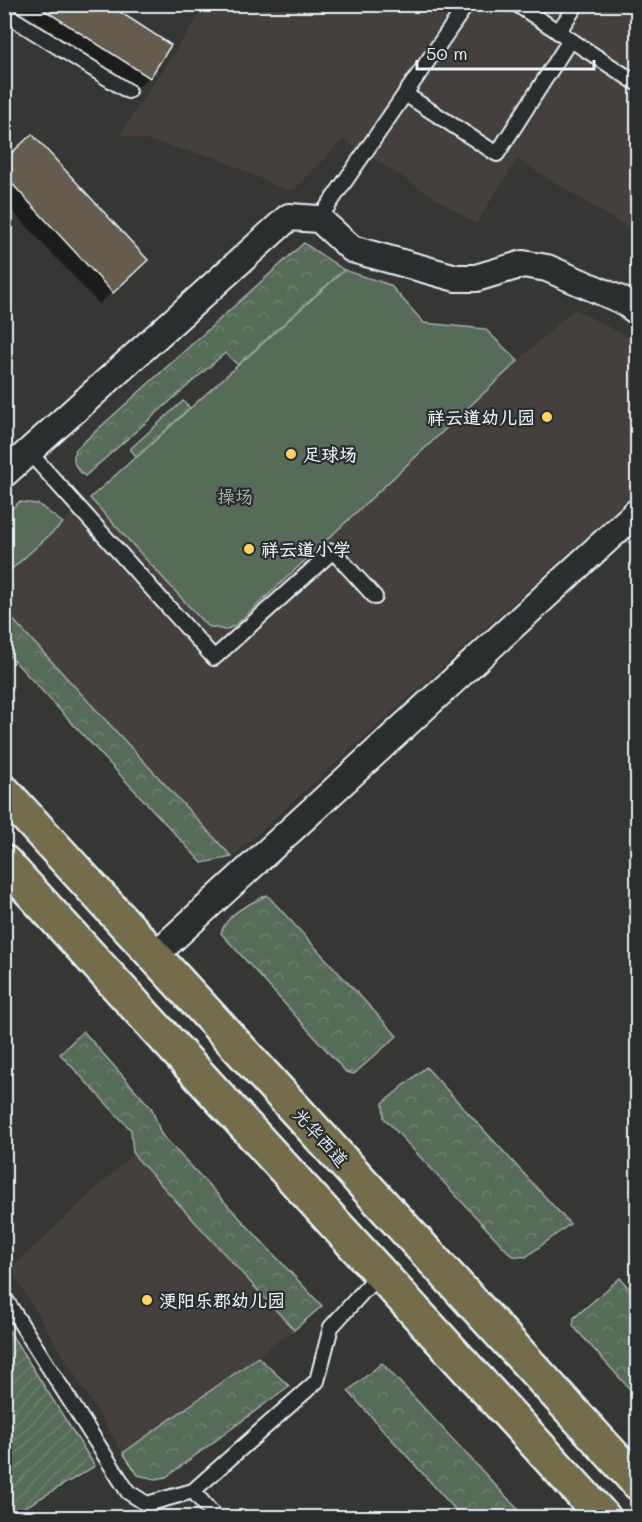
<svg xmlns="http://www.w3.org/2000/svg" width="642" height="1522" viewBox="0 0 642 1522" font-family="Mali,'LXGW WenKai TC',sans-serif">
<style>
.built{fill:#44413c}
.green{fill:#576c58;stroke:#a0aea8;stroke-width:1.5}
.forest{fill:url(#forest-crowns);stroke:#a0aea8;stroke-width:1.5}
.garden{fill:url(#garden-furrows);stroke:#a0aea8;stroke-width:1.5}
.shadow{fill:#0007}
.building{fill:#665c4e;stroke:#e8f1f8;stroke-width:1.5}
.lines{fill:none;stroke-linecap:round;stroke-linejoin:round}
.service-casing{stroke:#e8f1f8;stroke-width:18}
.minor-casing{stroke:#e8f1f8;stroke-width:30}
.primary-casing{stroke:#e8f1f8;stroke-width:38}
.service{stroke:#2a2d2e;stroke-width:14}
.minor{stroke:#2a2d2e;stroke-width:26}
.primary{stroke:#746c4b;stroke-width:33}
.poi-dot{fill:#ffd166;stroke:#2a2d2e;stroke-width:2}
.labels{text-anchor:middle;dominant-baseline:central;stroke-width:4.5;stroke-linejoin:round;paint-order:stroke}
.poi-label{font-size:18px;font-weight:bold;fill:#e8f1f8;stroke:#2a2d2e;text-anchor:start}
.park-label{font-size:18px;fill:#a7b5b0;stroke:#2a2d2e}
.street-label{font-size:18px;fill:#e8f1f8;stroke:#2a2d2e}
</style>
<defs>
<pattern id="forest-crowns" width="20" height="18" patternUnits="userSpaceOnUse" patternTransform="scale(1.5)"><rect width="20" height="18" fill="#576c58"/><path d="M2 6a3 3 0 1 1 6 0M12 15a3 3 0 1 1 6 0" fill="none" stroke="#6f8171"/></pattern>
<pattern id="garden-furrows" width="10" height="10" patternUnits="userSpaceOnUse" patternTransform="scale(1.5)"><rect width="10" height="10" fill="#576c58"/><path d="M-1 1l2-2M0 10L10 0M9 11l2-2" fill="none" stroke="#6f8171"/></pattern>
</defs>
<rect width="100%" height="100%" fill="#363634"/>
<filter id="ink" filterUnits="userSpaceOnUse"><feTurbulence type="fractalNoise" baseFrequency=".0167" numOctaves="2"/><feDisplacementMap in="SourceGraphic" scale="12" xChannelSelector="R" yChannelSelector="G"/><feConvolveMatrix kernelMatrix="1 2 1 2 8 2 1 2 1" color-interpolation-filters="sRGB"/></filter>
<g filter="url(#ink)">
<g class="built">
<polygon points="206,5 637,5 637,234 517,159 476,224 343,139 295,189 285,190 217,158 120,134"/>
<polygon points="344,270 390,285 424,323 485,329 518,361 574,309 637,342 637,491 232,857 5,611 4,575"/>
<polygon points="133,1154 294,1330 123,1453 10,1269"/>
</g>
<g class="green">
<polygon points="344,270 390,285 424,323 485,329 518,361 236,625 225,630 207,626 90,498"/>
<polygon points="19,502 38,504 63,523 5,575 5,515"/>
</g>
<g class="forest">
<path d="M304 243 344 270 238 365 225 353 85 476C75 468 72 463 75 450Z"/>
<polygon points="183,401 190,408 137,457 130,449"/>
<polygon points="5,611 232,857 202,863 5,651"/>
<path d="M267 895 397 1036 354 1074 346 1072 221 933C228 912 248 905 267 895Z"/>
<polygon points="83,1031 152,1109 161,1134 322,1306 294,1330 133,1154 131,1130 60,1054"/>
<polygon points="426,1067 570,1224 526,1257 512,1256 384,1118 383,1103"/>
<polygon points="620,1278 637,1298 637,1397 573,1326 574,1318"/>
<polygon points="258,1357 289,1386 166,1477 155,1479 138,1475 123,1453"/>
<polygon points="382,1363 525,1517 462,1517 348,1391"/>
</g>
<polygon class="garden" points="4,1323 95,1466 7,1518 4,1517"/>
<g class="shadow">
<polygon points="10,4 105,4 149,77 138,87"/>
<polygon points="4,162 133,273 99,304 4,202"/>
</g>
<g class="building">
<polygon points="35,4 108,4 171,45 150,78"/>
<polygon points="32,134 148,260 113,293 4,175 4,160"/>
</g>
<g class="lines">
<defs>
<g id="service">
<polyline points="516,4 638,84"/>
<polyline points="4,13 128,91"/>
<polyline points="558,32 577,4"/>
<polyline points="405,94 497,154 570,40"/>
<polyline points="319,219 467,4"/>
<polyline points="29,452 214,658 333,551 375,597"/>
<polyline points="4,1297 128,1492 147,1504 193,1491 317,1381 331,1327 380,1273"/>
<polyline points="193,1491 216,1518"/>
</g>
<g id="minor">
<polyline points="4,474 289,217 319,219 352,249 456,278 476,278 523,264 547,268 621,300 638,312"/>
<polyline points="155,955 638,511"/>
</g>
<g id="primary">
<polyline points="4,792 638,1483"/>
<polyline points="4,862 604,1518"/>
</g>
</defs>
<use href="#service" class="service-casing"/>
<use href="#minor" class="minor-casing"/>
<use href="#primary" class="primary-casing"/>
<use href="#service" class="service"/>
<use href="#minor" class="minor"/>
<use href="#primary" class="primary"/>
</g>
</g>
<g class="poi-dot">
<circle cx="547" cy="417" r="6"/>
<circle cx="291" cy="454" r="6"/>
<circle cx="249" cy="549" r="6"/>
<circle cx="147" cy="1300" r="6"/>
</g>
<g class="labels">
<g class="poi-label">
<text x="535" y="417" text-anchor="end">祥云道幼儿园</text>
<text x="303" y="454">足球场</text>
<text x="261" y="549">祥云道小学</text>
<text x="159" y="1300">浭阳乐郡幼儿园</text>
</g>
<g class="park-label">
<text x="235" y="496">操场</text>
</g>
<g class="street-label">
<text transform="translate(321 1137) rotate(48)">光华西道</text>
</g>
</g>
<rect width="642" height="1522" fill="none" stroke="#2a2d2e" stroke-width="24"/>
<rect x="12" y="12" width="618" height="1498" fill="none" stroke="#e8f1f8" stroke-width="2" filter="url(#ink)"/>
<path d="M417 60v9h177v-9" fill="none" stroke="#e8f1f8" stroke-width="3"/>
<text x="426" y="60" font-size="18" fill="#e8f1f8" stroke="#2a2d2e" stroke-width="4.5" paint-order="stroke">50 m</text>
</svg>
